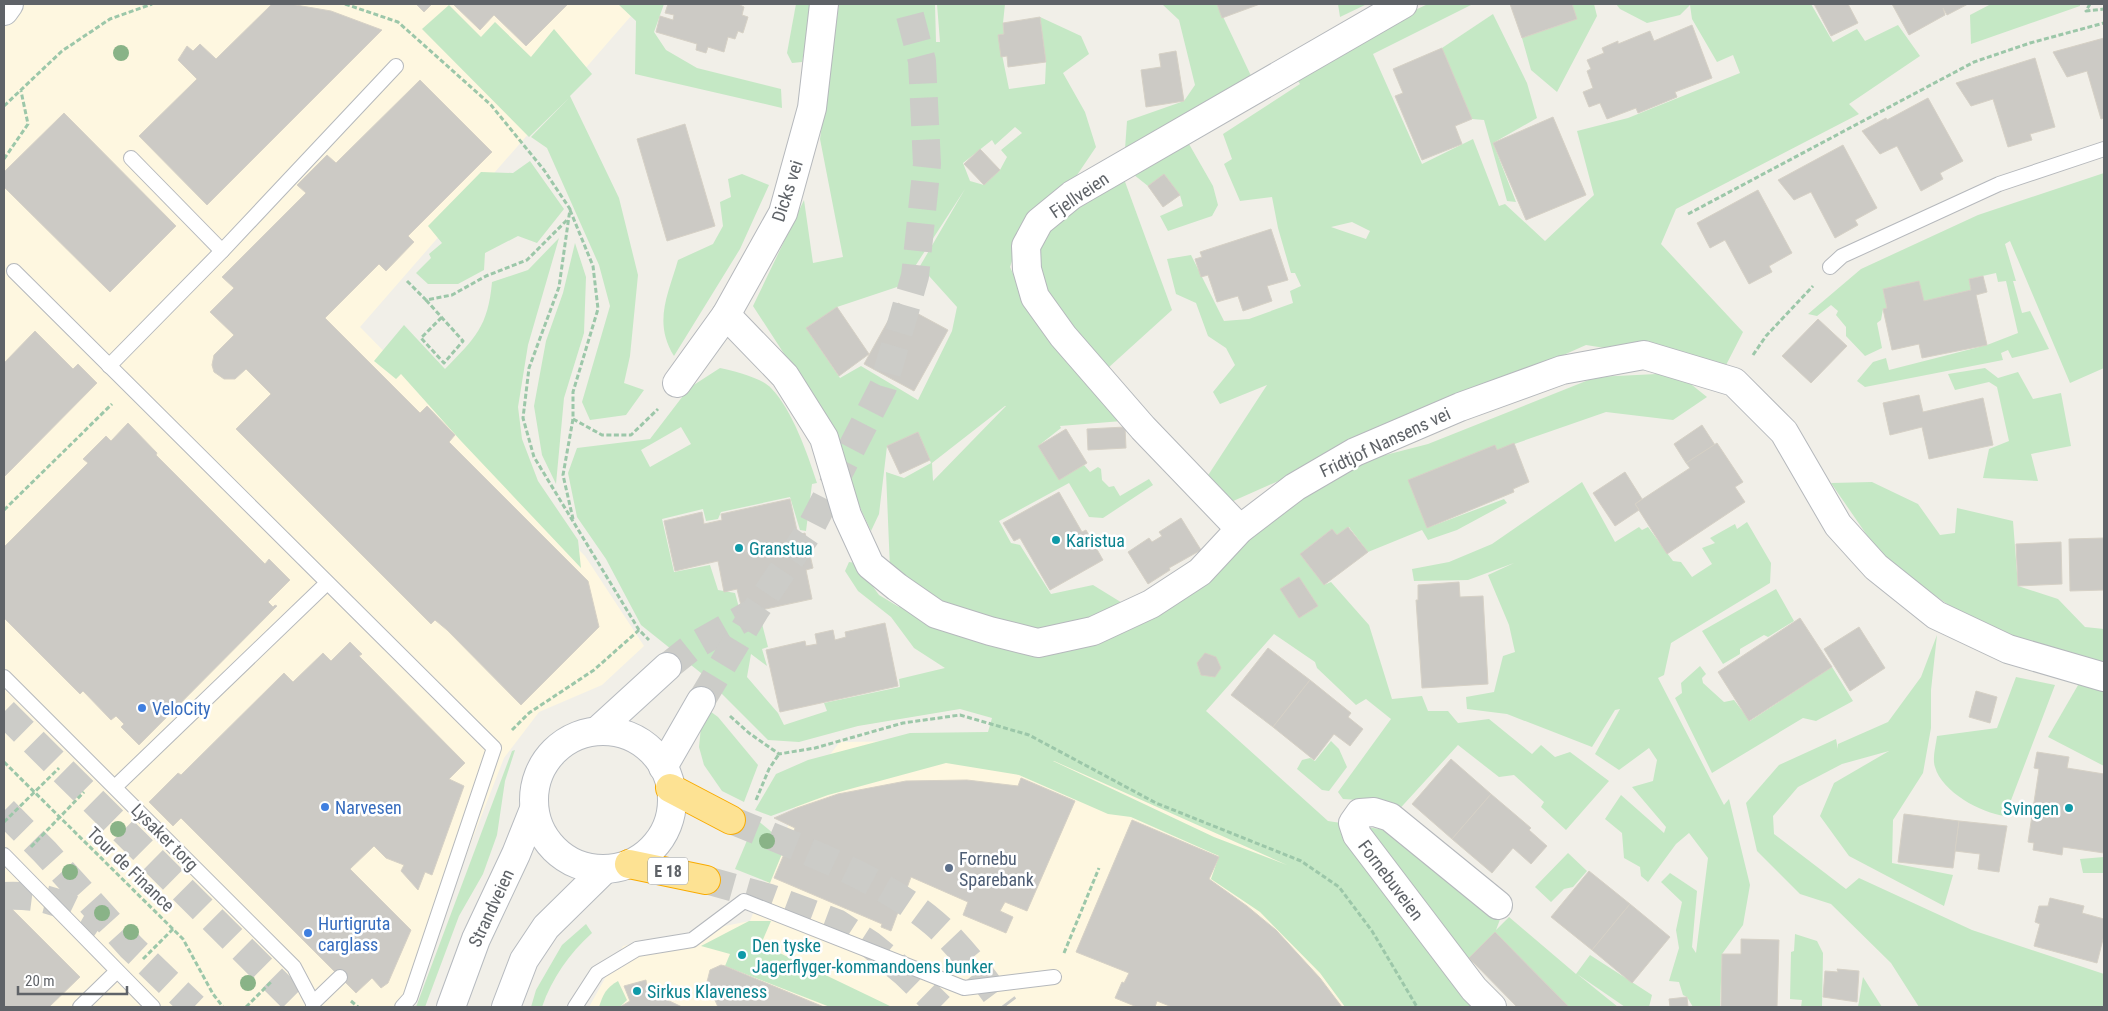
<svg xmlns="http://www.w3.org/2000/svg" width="2108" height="1011" viewBox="0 0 2108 1011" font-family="'Roboto Condensed',sans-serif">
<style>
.commercial{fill:#fef7e0}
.green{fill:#c5e8c5;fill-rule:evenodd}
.building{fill:#cccac5;stroke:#d6d1c6}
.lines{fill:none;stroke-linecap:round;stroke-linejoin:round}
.secondary-tunnel{stroke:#ccccc8;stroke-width:28;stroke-dasharray:28 14;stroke-linecap:butt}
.highway-tunnel{stroke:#ccccc8;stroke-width:28;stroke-dasharray:28 14;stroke-linecap:butt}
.lane-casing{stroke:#b5b8bc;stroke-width:16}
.street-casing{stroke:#b5b8bc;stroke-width:30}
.secondary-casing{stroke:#b6babf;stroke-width:30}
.highway-casing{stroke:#f9ab00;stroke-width:30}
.path{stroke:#9cc7a9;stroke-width:3;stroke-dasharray:5 2.5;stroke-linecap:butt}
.lane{stroke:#fff;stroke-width:14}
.street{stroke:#fff;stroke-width:28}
.secondary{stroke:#fff;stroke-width:28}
.highway{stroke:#fde293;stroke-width:28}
.tree{fill:#89b387}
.culture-dot{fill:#0f9aa8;stroke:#fff;stroke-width:2}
.shop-dot{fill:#3f7fe0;stroke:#fff;stroke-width:2}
.service-dot{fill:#5c6f8a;stroke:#fff;stroke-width:2}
.labels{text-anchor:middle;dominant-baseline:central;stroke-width:5;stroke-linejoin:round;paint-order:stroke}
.shield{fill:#fff;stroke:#8f9295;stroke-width:1}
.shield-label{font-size:16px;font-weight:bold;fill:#5f6368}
.street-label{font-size:18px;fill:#5f6368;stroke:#fff}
.culture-label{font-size:18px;fill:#0d838f;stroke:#fff;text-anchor:start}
.shop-label{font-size:18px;fill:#366cbe;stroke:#fff;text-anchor:start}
.service-label{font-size:18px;fill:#4e5e75;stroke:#fff;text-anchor:start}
</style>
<rect width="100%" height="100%" fill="#f1efe8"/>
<g class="commercial">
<polygon points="4,4 621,4 631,16 360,327 585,556 644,646 602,685 539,712 504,758 407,1007 4,1007"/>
<polygon points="1070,739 1287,837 1424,1007 589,1007 623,946 750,921 803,788 840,742"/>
</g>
<g class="green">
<polygon points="618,4 664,4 654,32 666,50 697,68 781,89 782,108 635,74 636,21"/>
<polygon points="796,4 813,4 802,62 792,63 787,53"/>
<path d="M839 4H935L936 42H940L937 4H1005L1003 23 1004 34 998 35 1009 89 1045 84 1046 62 1040 17 1081 36 1089 54 1063 73 1085 112 1096 147 1071 184 1020 237 1010 267 1022 293 1122 421 1060 426 1061 428 1038 446 1059 479 1084 465 1090 472 1098 467 1101 469 1102 480 1109 487 1114 486 1120 496 1149 479 1153 485 1103 518 1089 517 1069 483 999 521 1011 543 1020 545 1051 594 1093 585 1150 620 1247 540 1306 496 1370 459 1428 444 1596 377 1677 373 1707 397 1673 420 1606 412 1497 450 1495 445 1409 480 1427 528 1504 499 1507 503 1457 530 1428 540 1422 530 1368 552 1349 527 1337 535 1332 529 1300 554 1324 585 1331 582 1369 625 1392 699 1422 696 1428 711H1448L1458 723 1489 719 1532 754 1541 745 1555 757 1570 752 1609 781 1566 830 1541 807 1544 802 1514 775 1499 777 1458 745 1394 815 1375 801 1343 799 1338 792 1391 719 1366 699 1356 705 1317 668 1315 662 1274 634 1206 711 1328 821 1431 837 1507 901 1496 930 1509 917 1576 974 1590 955 1652 995 1649 1007H1625L1577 974 1618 1007H1569L1495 932 1469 958 1504 1007H1345L1320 973 1260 912 1211 879 1219 856 1131 817 1108 814 1019 775 946 763 828 795 771 816 755 810 776 774 808 760 910 733 988 732 992 718 960 709 858 726 799 742 768 740 701 673 641 625 606 559 577 517 568 473 577 448 650 439 689 388 720 368C734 371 762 378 771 388 792 409 808 455 817 483L812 484 806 531 800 530 790 497 721 512 718 519 706 521 703 509 662 519 674 572 710 565 718 590 735 593 741 615 759 612 768 647 762 649 767 666 751 654 747 677 778 713 784 725 827 711 824 703 900 687 899 679 945 668 914 648 891 617 858 591 845 571 849 562 856 563 879 595 899 607 890 569 886 472 904 478 931 463 918 432 887 446 879 514 871 531 850 486 816 403 753 306 804 200 813 263 843 257 820 139ZM1015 127 1022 133 1001 150 1007 157 1000 170 984 185 970 181 963 163 992 140 995 145ZM965 189 920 266 957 307 952 331 918 400 861 366 840 378 806 328 837 307 903 285ZM1005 406H1006L933 481 932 463ZM681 427 691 444 650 467 641 450ZM1299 577 1318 606 1299 618 1281 589ZM1053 761H1054L1287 865 1214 837Z"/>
<polygon points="1162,4 1217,4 1253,80 1125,149 1127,121 1184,101 1195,85 1179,20"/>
<polygon points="1338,4 1367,4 1340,17"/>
<path d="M1428 4H1473L1373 54 1422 164 1473 139 1499 206 1505 204 1545 241 1594 195 1577 131 1628 118 1740 73 1733 55 1717 62 1692 19 1690 5 1680 15 1647 23 1620 9 1616 4H1811L1833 42 1857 29 1865 41 1898 25 1920 56 1849 104 1859 114 1676 209 1661 244 1743 332 1725 367 1586 345 1231 502 1205 480 1267 385 1220 404 1213 392 1235 365 1226 348 1208 336 1196 303 1176 294 1167 259 1191 255 1224 321 1249 319 1293 303 1290 291 1301 286 1295 273H1291L1278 228 1272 197 1240 201 1224 164 1232 159 1223 134 1300 84 1296 78 1365 33ZM1352 222 1370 231 1366 239 1331 227Z"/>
<polygon points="1572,4 1594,4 1597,16 1557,92 1531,70 1522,38 1577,19"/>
<polygon points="1991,4 2080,4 2080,6 1971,44 1970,15"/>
<polygon points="449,5 481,37 495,22 531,57 554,29 592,74 570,96 619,198 638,275 630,356 624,383 644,390 626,415 590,420 582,402 610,306 599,265 547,148 531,137 569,98 529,137 422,29"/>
<polygon points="1493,14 1527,83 1537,118 1493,143 1516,202 1507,201 1484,120 1472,119 1442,48"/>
<polygon points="1189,144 1213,186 1218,205 1212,216 1168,231 1160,216 1183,206 1180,195 1164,174 1148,186 1133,174"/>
<polygon points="530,161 564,209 537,243 518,236 485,253 484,270 458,284 428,284 416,273 431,258 429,254 442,243 428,226 481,172 513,173"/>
<polygon points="2104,173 2104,368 2070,383 2010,241 2005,244 2016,281 2013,281 2022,313 2030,311 2049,349 2012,358 2008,350 2001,353 2003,360 1865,387 1857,381 1873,362 1886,358 1889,370 1987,345 2018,333 2006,281 1998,282 1996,273 1969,279 1971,290 1924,301 1919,281 1883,289 1887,308 1883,309 1881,320 1877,323 1882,348 1865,356 1846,336 1846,327 1836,315 1838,311 1831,305 1817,316 1808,314 1861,269 1978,215"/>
<path d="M742 174 769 185 740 249 674 356C653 322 668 295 678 260L713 244 723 226 720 202 731 197 728 179Z"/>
<path d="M1124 179 1172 310 1108 368C1071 328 1049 310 1035 255L1051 224Z"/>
<path d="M559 238 528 345 518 407 522 439 538 481 578 540 581 568 461 441 401 374 396 379 374 361 404 325 445 369C475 338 488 327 492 282L528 270Z"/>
<polygon points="575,243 586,277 584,333 564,398 556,484 542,455 534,406 546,341 563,293"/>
<polygon points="1985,368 1998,378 2018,372 2033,399 2061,393 2071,446 2031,454 2038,481 1983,478 1989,449 2009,441 1997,387 1989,382 1955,390 1948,374"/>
<polygon points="1582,482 1615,542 1639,527 1642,530 1648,527 1673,561 1681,562 1692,577 1712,564 1702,548 1715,543 1710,538 1735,524 1737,529 1747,522 1771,563 1770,583 1671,643 1664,675 1658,678 1724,805 1729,799 1750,885 1743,925 1722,954 1720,1007 1693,1007 1687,997 1683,995 1679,982 1669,981 1679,948 1676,930 1682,902 1661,882 1670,873 1697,891 1692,947 1696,953 1708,858 1689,833 1676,844 1648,882 1641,876 1640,867 1624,858 1622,833 1605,819 1621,795 1664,833 1666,827 1632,787 1653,781 1657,760 1649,748 1619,770 1595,754 1620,709 1615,710 1592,747 1507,714 1467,709 1466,697 1494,692 1503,656 1515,652 1509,625 1488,575 1514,563 1468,580 1414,581 1412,569 1449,562 1492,544"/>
<polygon points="1872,482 1918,504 1940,535 1955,533 1957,508 2013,521 2018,586 2058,599 2085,627 2104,629 2104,668 1976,625 1882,557 1831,483"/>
<polygon points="1776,589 1794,621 1768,637 1764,635 1740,649 1740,654 1723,664 1702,631"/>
<polygon points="1937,635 1931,690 1931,728 1923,773 1893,820 1892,863 1953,875 1944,906 1849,856 1820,816 1834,783 1889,751 1842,764 1798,787 1773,816 1774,834 1846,889 1859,878 1972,930 2104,974 2104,1007 1919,1007 1891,963 1831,904 1800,894 1757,851 1746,803 1779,765 1836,739 1838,749 1838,744 1888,722 1921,677"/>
<polygon points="1700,666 1706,674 1702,678 1703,683 1724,702 1734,700 1750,721 1832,667 1853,701 1816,721 1803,718 1712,773 1675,698 1682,693 1681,683"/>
<path d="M2016 677 2055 685 2005 816C1981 813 1942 792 1935 767 1932 759 1936 745 1937 736L1997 728Z"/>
<polygon points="2081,680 2104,688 2104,766 2048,737"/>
<polygon points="707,709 718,717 758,765 744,802 722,791 704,765 699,747 701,727"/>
<polygon points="1331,741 1339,749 1347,767 1329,791 1322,790 1297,769 1302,760 1310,758 1315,761"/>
<polygon points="515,750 505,781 497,835 483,874 459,916 425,1007 416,1007 512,751"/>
<polygon points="756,819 786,844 770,883 735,869"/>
<polygon points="1568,853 1587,871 1573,887 1564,889 1551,902 1535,887"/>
<polygon points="2104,857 2104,873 2083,873 2080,859"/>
<polygon points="749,921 771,921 761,944 892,1007 830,1007 725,966 730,954 701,946"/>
<path d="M586 924 592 933C569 954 552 978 542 1007H531L536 990 562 945Z"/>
<polygon points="1795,934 1817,941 1823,953 1822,1007 1801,1007 1802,1000 1790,999 1791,952 1794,951"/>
<polygon points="1863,977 1882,1007 1858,1007"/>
<path d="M618 981 627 1000 620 1007H599C603 994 606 988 618 981Z"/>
</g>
<g class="building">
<polygon points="272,4 290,4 331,11 382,30 207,205 139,136 197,79 178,60 187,46 193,51 200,44 216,59"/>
<polygon points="416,4 432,4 424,12"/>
<polygon points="453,4 568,4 526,46 494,15 480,30"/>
<polygon points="668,4 738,4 744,7 742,15 748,17 743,33 738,31 735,39 728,37 724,52 708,47 706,53 696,50 697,44 656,32 660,16 673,20 674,15 665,13"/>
<polygon points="1217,4 1260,4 1222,18"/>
<polygon points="1510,4 1572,4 1577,19 1522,38"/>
<polygon points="1814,4 1848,4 1858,23 1831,36"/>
<polygon points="1892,4 1968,4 1947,15 1943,8 1945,15 1909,35"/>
<polygon points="1040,17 1046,62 1008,67 1007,56 1001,57 998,35 1004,34 1003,23"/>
<polygon points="1692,25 1712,78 1675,92 1677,97 1638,113 1636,108 1607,119 1600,103 1589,107 1583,92 1593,88 1587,71 1591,69 1587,60 1604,53 1602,48 1618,41 1618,44 1650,31 1654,41"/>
<polygon points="2104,38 2104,118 2101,119 2087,71 2067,77 2053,52"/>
<polygon points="1442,48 1472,119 1455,126 1462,144 1422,160 1395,96 1403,93 1393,69"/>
<polygon points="1176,51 1184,101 1146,107 1141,70 1161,67 1159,54"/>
<polygon points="2035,58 2055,127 2030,134 2032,140 2008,147 1993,99 1971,106 1956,83"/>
<polygon points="420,80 492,152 408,236 414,242 386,271 379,264 325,318 420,413 427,406 455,435 449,442 588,581 599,627 521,705 447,630 435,620 431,624 236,429 271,394 246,369 235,379 224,379 214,372 212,365 214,355 234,335 210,312 234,288 222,277 306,193 297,185 327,155 336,163"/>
<polygon points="1928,98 1963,161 1940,173 1943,179 1921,191 1897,146 1880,154 1862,131 1886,118 1887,120"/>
<polygon points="64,113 176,226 110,292 4,187 4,172"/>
<polygon points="1553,117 1586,195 1526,220 1493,143"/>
<polygon points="685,124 715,226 667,241 637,139"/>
<polygon points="1843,145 1877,208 1855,220 1858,225 1835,238 1811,192 1794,200 1778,180"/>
<polygon points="980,149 1000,170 984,185 964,164"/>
<polygon points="1164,174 1180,195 1163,207 1148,186"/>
<polygon points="1758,190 1792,253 1769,266 1772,272 1749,284 1725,240 1710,248 1697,223"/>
<polygon points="1271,229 1288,280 1267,286 1272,301 1243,311 1238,296 1217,302 1208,275 1201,277 1195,259 1202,257 1200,252"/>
<polygon points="1983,276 1987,292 1976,295 1987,345 1922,358 1919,344 1892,350 1883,309 1887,308 1883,289 1919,281 1924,301 1971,290 1969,279"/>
<polygon points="898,303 948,330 914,391 864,364"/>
<polygon points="837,307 869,354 839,376 806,328"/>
<polygon points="1818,319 1847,346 1811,383 1782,356"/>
<polygon points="35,331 73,369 78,364 97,383 4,477 4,363"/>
<polygon points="1919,395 1923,412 1983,398 1993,445 1929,459 1922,427 1890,435 1883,403"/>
<polygon points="128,423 157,453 156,455 265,564 269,559 290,580 268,602 273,607 275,605 277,606 139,745 121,727 124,724 116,716 111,720 83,691 80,694 4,618 4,547 88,463 83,459 106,436 111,441"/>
<polygon points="1702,425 1715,445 1686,463 1674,444"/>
<polygon points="1125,427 1126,448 1088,450 1087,429"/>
<polygon points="1066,429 1087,463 1059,480 1038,446"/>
<polygon points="918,432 930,460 900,474 887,446"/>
<polygon points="1514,443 1529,482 1513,489 1514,492 1427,528 1408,480 1495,445 1497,450"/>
<polygon points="1717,443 1743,482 1735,487 1745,502 1667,554 1635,504 1690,468 1686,463"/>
<polygon points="1625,472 1642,499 1635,504 1639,510 1615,526 1593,493"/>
<polygon points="1059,492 1082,532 1086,530 1103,560 1050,590 1020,538 1014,541 1003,523"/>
<polygon points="790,499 798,535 805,533 813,568 806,570 812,599 743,614 737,589 724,592 718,561 675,571 664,521 702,512 704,524 722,520 721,514"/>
<polygon points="1181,518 1201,550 1169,568 1170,570 1148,584 1128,552 1149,538 1152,542 1162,536 1159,532"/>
<polygon points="1348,527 1368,552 1324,585 1300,554 1332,529 1337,535"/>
<polygon points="2104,538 2104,590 2070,591 2069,539"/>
<polygon points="2061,542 2062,584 2018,586 2016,544"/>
<polygon points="1299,577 1318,606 1299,618 1280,589"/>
<polygon points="1459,582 1460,597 1483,596 1488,684 1422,688 1416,600 1418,600 1418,585"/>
<polygon points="1800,618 1832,667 1749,721 1718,672"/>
<polygon points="885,623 898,686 780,712 766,650 805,641 806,646 817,644 815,634 833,630 835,640 846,637 845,632"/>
<polygon points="1859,627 1885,668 1850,691 1824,649"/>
<polygon points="350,642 362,654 359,656 465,763 449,779 464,786 432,875 425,872 418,890 401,871 404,865 386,858 374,846 350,869 411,930 388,983 381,988 372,978 356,993 181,818 173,826 149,802 178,773 181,775 284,673 293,682 323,653 331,661"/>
<polygon points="1268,648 1310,680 1273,727 1231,695"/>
<polygon points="1205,653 1216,657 1221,668 1215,677 1201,675 1197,663"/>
<polygon points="1310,680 1351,713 1348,717 1363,729 1350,746 1334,734 1314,760 1273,727"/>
<polygon points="1976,691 1997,697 1990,723 1969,717"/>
<polygon points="2037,752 2069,757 2067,768 2104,774 2104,853 2063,847 2062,855 2033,850 2034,843 2028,842 2039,769 2034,768"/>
<polygon points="1451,759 1491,794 1452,839 1412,804"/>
<polygon points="1021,778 1075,801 1027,911 1005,902 1000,911 1013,917 1006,933 963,915 968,902 911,877 891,931 881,927 882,924 774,878 795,828 774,818 797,808 838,794 906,781 967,780 1018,786"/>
<polygon points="1491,794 1531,828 1529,830 1547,846 1531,864 1513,848 1492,873 1452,839"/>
<polygon points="1904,814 1959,821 1953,868 1898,862"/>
<polygon points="1132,820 1219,857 1209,879 1247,906 1276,930 1320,978 1342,1007 1172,1007 1157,1001 1155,1007 1137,1007 1115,998 1122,982 1124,983 1129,973 1076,952"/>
<polygon points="1959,821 2007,826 1999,872 1978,869 1980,854 1955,851"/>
<polygon points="1589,871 1630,904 1592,950 1551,917"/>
<polygon points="2050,898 2084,906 2082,913 2104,919 2104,935 2097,963 2034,946 2040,924 2035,922 2039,906 2048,906"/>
<polygon points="4,901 80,977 49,1007 4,1007"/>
<polygon points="1630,904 1670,937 1632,983 1592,950"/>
<polygon points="1495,932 1569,1007 1517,1007 1469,958"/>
<polygon points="1741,939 1779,940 1777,1007 1721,1007 1722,954 1741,954"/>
<polygon points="721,965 725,966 824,1007 718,1007 707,982 710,970"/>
<polygon points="1837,969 1859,971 1857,1002 1823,997 1825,971 1838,972"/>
<polygon points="646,980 648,997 663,998 682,1007 620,1007 630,1001 624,986"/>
<polygon points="1687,997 1688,1007 1670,1007 1669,999"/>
</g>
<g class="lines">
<g class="secondary-tunnel">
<polyline points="667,667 692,647 754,612"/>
<polyline points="701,701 755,611 808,533 883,387 915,276 927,164 922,61 907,4"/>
</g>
<g class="highway-tunnel">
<polyline points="4,712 301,1007"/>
<polyline points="4,811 45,852 131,947 194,1007"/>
<path d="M731 820C795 846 882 878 934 923 962 947 983 978 1005 1007"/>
<polyline points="706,880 770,898 837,923 871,945 905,973 940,1007"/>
<path d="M4 896C42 894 69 904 101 926"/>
</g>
<defs>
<g id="lane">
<polyline points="131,158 222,251"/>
<polyline points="1830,267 1842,256 1999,184 2104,149"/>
<polyline points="14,271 494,748 410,998 402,1007"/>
<polyline points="109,366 222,251 396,66"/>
<polyline points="4,677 294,967 313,1003 313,1007"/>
<polyline points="115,787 327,583"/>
<polyline points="4,855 153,1007"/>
<polyline points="313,1003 340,977"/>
<polyline points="80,1007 116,972"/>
<polyline points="575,1007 597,973 637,949 692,940 744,901 964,988 1054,977"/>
</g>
<g id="street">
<polyline points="726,315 785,376 824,438 847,515 870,565 897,587 936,614 990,631 1038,643 1093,631 1151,604 1200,572 1240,529 1295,487 1355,452 1460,407 1562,370 1644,355 1734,382 1784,432 1838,525 1876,567 1936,615 2008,649 2104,677"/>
<polyline points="677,383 726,315 783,213 812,108 824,4"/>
<polyline points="1240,529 1143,428 1063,336 1035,297 1027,269 1026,246 1039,222 1072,195 1403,4"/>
<polyline points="1492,1007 1474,989 1357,835 1353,823 1360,813 1374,812 1390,817 1498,905"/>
</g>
<g id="secondary">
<polyline points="4,11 9,4"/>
<polyline points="597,731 667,667"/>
<circle cx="603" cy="800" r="69"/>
<polyline points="663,767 701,701"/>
<polyline points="451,1007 476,939 516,854 534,809"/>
<polyline points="506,1007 524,960 546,927 605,869"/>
</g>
<g id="highway">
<polyline points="670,788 731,820"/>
<polyline points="629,864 706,880"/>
</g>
</defs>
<use href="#lane" class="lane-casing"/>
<use href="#street" class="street-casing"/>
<use href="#secondary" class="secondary-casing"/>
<use href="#highway" class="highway-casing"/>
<g class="path">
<polyline points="345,4 398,22 491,105 544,170 570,209 559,287 529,368 523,418 534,457 639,630 649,640"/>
<polyline points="2090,4 2086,11 2104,9"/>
<polyline points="4,106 62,51 110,19 152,4"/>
<polyline points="4,159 28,124 21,91"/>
<polyline points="570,210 593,266 598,309 573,392 573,419 602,435 631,435 658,409"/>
<polyline points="1688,214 1974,62 2030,43 2104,23"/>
<polyline points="407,281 426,300 452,295 486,276 527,260 568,219"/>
<polyline points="426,300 463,341 444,363 421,338 442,317"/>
<polyline points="1753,355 1766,336 1813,286"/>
<polyline points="573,419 563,475 573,519"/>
<polyline points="4,510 112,404"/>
<polyline points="730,716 749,733 779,754 815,748 903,723 960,715 1029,735 1156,803 1301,861 1339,887 1372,931 1417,1007"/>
<polyline points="512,730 529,713 594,670 639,630"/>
<polyline points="4,762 183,939 213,994 223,1007"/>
<polyline points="756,800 769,769 779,754"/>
<polyline points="4,822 59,768"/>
<polyline points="31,847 84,792"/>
<polyline points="1064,953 1099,868"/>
<polyline points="143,959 173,929"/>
<polyline points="351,1001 358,1007"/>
<polyline points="246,1007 272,981"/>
</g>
<use href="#lane" class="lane"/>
<use href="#street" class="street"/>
<use href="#secondary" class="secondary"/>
<use href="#highway" class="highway"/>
</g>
<g class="tree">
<circle cx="121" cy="53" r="8"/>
<circle cx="118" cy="829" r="8"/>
<circle cx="767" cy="841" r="8"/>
<circle cx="70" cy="872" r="8"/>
<circle cx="102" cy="913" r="8"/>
<circle cx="131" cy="932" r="8"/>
<circle cx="248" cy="983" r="8"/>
</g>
<g class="culture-dot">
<circle cx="1056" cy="540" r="5"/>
<circle cx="739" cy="548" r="5"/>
<circle cx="2069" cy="808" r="5"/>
<circle cx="742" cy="955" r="5"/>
<circle cx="637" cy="991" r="5"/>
</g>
<g class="shop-dot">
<circle cx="142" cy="708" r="5"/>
<circle cx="325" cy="807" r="5"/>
<circle cx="308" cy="933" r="5"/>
</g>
<circle class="service-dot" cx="949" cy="868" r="5"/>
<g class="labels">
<rect class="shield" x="648" y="857.5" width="40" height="27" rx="4"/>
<g class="shield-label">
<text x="668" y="871">E 18</text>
</g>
<g class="street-label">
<text transform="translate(787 191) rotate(-72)">Dicks vei</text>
<text transform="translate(1079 195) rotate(-34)">Fjellveien</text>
<text transform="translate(1385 442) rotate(-25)">Fridtjof Nansens vei</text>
<text transform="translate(165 837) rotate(45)">Lysaker torg</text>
<text transform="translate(131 869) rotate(44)">Tour de Finance</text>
<text transform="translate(1391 880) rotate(53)">Fornebuveien</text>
<text transform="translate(491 908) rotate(-65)">Strandveien</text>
</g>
<g class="culture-label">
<text x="1066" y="540">Karistua</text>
<text x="749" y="548">Granstua</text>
<text x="2059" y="808" text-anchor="end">Svingen</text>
<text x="752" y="945">Den tyske<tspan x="752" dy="21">Jagerflyger-kommandoens bunker</tspan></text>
<text x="647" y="991">Sirkus Klaveness</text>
</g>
<g class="shop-label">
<text x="152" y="708">VeloCity</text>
<text x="335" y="807">Narvesen</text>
<text x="318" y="923">Hurtigruta<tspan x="318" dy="21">carglass</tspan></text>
</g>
<g class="service-label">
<text x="959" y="858">Fornebu<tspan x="959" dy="21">Sparebank</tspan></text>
</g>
</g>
<rect width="2108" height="1011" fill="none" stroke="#5f6368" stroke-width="10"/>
<path d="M18 986v8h109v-8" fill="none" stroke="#5f6368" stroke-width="2.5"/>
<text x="25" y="986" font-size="15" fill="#5f6368" stroke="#ffffff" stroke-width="4" paint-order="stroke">20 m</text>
</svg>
